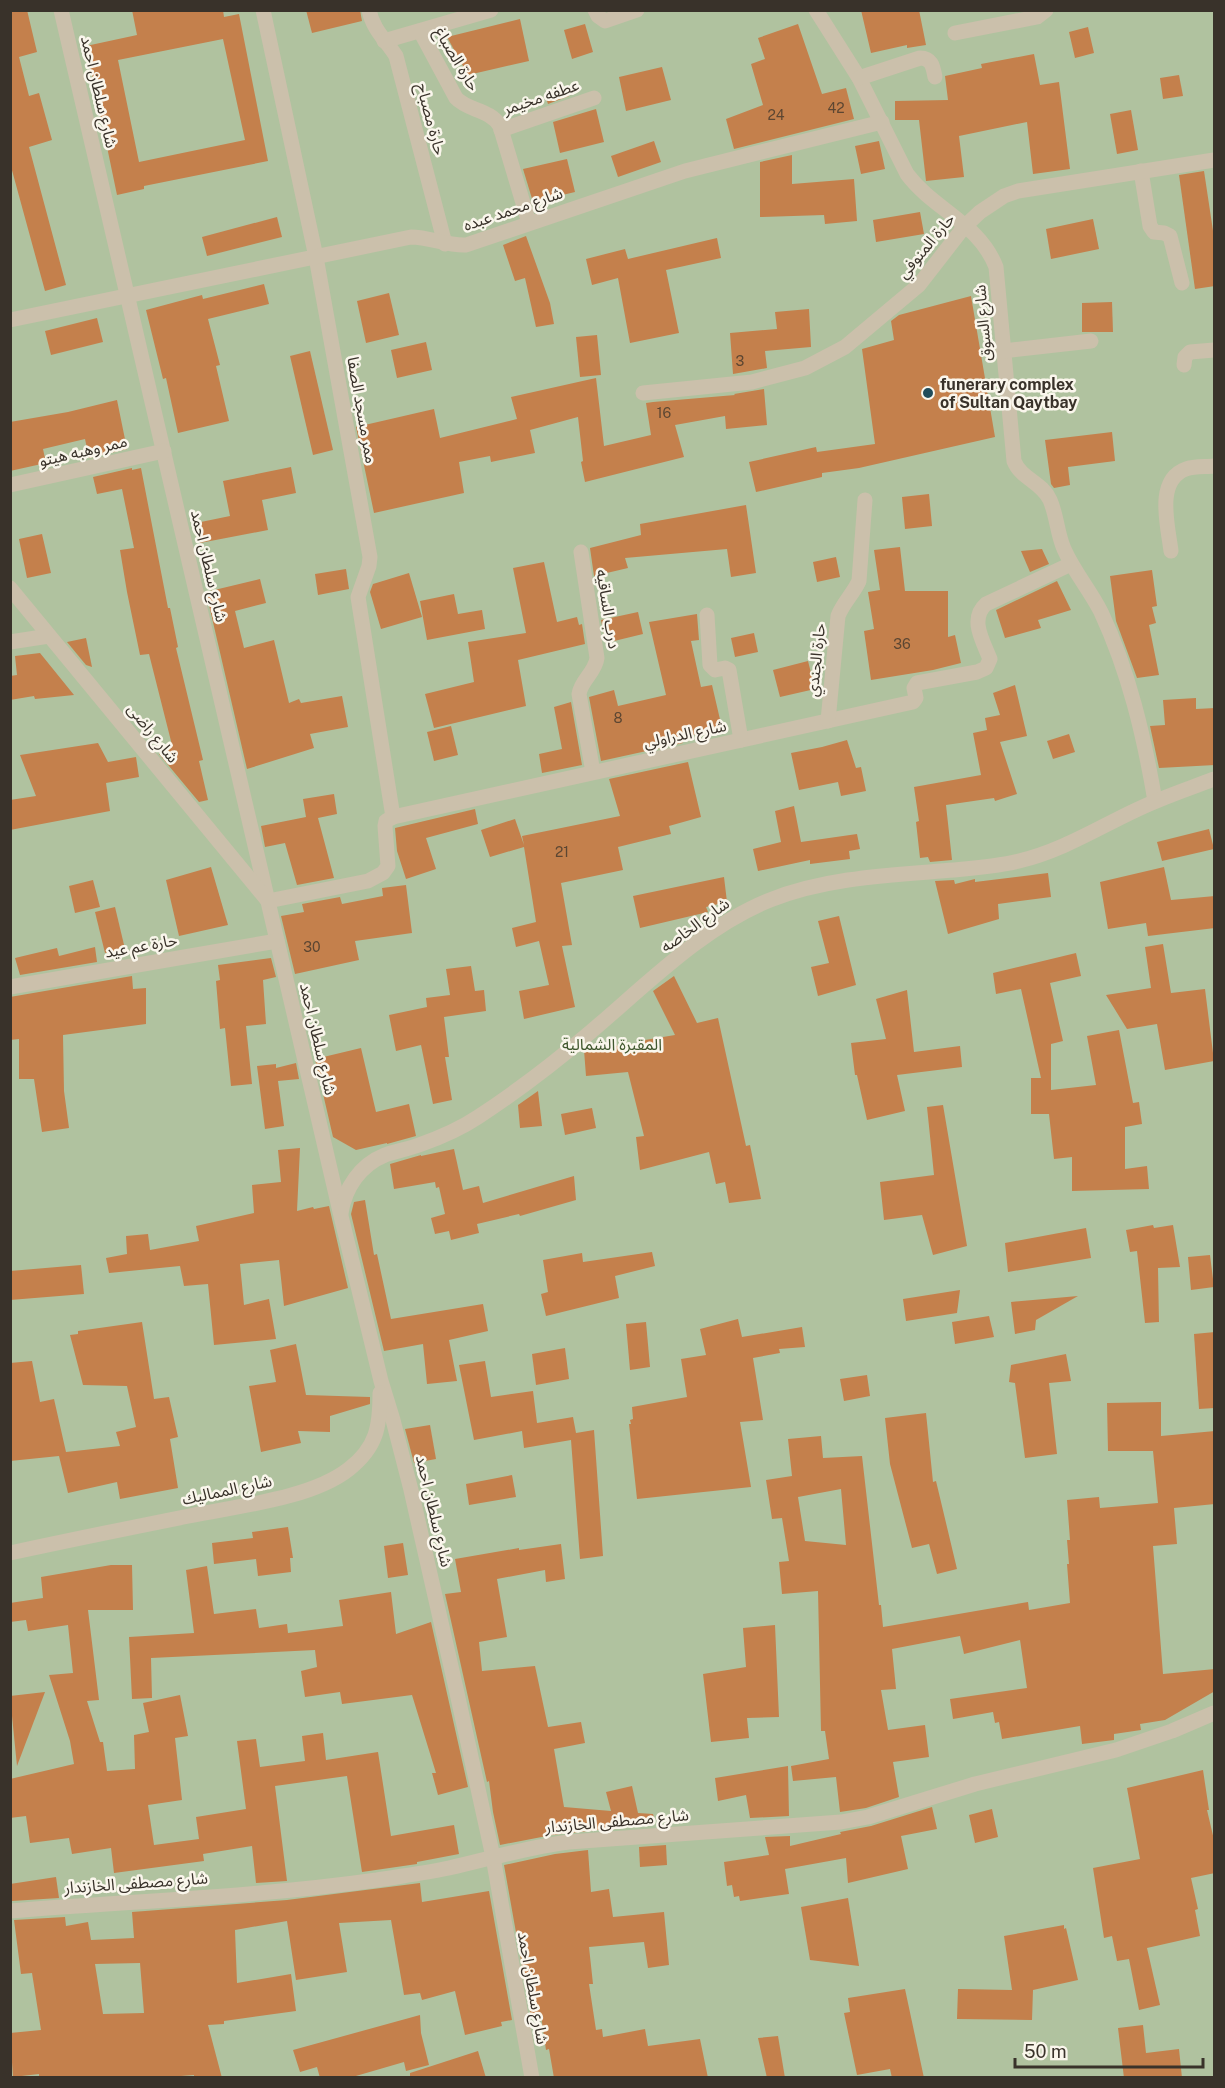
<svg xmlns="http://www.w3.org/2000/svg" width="1225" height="2088" viewBox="0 0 1225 2088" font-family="'Public Sans','Noto Sans Arabic',sans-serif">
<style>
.green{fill:#b0c29f}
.building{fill:#c4804c;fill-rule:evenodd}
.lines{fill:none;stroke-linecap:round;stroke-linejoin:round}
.minor{stroke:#cbc0ab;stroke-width:15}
.poi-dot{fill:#204c5b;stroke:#faf6ec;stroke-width:2}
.labels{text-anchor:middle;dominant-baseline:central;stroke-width:5;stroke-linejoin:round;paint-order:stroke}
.number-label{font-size:14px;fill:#5c4632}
.street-label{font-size:16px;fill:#39322a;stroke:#faf6ec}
.poi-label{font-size:16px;font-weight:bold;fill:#39322a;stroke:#faf6ec;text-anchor:start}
.park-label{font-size:16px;fill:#40572e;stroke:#faf6ec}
</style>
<rect width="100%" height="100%" fill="#f3ede0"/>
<polygon class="green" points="11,11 1214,11 1214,2077 11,2078"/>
<g class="building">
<polygon points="10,10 27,10 37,52 19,57 29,96 39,93 52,140 29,147 66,285 45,291 10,163 10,51 12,51"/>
<path d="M132 10H223L224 17 239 14 268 161 144 186V189L117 195 86 46 137 35ZM223 39 245 140 139 162 118 60Z"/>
<polygon points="306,10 360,10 362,21 312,33"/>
<polygon points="861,10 919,10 926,45 907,48 907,45 871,53"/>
<polygon points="520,19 529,61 468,75 447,37"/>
<polygon points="585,24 593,52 572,59 564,30"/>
<polygon points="798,24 822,94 846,88 854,119 734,149 726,119 763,105 751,64 765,59 758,38"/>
<polygon points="1088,27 1094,53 1075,58 1069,32"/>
<polygon points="1034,54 1040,85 1059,82 1070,169 1033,174 1027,122 959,136 964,177 926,181 919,120 895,120 895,101 948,100 945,76 982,68 981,64"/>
<polygon points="662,67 671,100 626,111 619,77"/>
<polygon points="1179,75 1183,96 1163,99 1160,78"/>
<polygon points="566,90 569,96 548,104 545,95"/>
<polygon points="596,109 604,142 560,153 553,122"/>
<polygon points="1131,110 1138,150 1117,154 1110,114"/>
<polygon points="654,141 661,162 618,177 611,156"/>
<polygon points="879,141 885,169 861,174 855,146"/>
<polygon points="792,155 792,184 854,179 857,221 825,224 824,215 760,217 760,162"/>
<polygon points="567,159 575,192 533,202 523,169"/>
<polygon points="1204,171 1215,244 1215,286 1195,289 1179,175"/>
<polygon points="920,212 924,234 876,242 873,220"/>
<polygon points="277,217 282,237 207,256 202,237"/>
<polygon points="1093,219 1099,249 1051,259 1046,229"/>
<polygon points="526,236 550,303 554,324 536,327 525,278 515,281 503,245"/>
<polygon points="717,238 721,258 666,270 679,333 630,343 618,278 592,285 586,259 625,249 628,259"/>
<polygon points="264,284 269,304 208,319 220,365 216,366 229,421 178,433 166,378 163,379 146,310 202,295 203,299"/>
<polygon points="389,293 399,335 366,343 357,301"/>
<polygon points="971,296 995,437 859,468 822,473 822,477 756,492 749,462 816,447 817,452 875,444 862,349 894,340 891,321 899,315"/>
<polygon points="1112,302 1113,332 1082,332 1082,303"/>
<polygon points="809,309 811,347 765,351 767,368 733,374 730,333 777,329 775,312"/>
<polygon points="97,318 103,342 51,355 45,331"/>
<polygon points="597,335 601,375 580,377 576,337"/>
<polygon points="426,342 432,370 397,378 391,350"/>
<polygon points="310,351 333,450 313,455 290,356"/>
<polygon points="596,378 604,446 651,435 646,403 653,402 735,395 734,394 764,389 767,425 726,429 725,416 675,425 684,457 585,482 581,462 583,461 578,417 530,430 535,453 491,462 490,456 459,462 464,493 374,513 356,427 434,409 440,438 517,419 511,397"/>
<polygon points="117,400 127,449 89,458 85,439 43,449 46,463 10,471 10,422 68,412"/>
<polygon points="1112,432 1115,461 1068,467 1070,485 1054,488 1051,484 1045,440"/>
<polygon points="291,467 296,493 262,500 268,530 200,543 196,523 230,516 223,481"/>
<polygon points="132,468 132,470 141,468 168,608 170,608 178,647 176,648 203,760 199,761 208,800 199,802 159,754 168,752 166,746 172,745 149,654 140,655 127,592 120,550 134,548 122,489 97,494 93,477"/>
<polygon points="929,494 932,526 905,529 902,497"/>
<polygon points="746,505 756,573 731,577 727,549 625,558 628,568 594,576 590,548 641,535 640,524"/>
<polygon points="42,534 51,573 27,578 19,539"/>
<polygon points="900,547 905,591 948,591 948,637 955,635 961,663 933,670 871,680 864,631 874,629 868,592 880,590 874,550"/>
<polygon points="1042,549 1049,564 1030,572 1021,551"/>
<polygon points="836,557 840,577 817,582 813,562"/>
<polygon points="544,562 557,622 577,617 579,625 582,624 585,644 518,660 526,706 434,728 425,694 474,682 468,642 526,633 513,568"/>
<polygon points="346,569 349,589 318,595 315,574"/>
<polygon points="1152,570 1157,606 1152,607 1156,623 1149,625 1159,675 1137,678 1116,621 1110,576"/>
<polygon points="409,573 422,617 381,629 370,592 373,584"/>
<polygon points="260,579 266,603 235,611 244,648 274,640 289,703 299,699 301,703 342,696 348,727 310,734 314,748 247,769 206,592"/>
<polygon points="1057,581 1071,610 1038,620 1041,628 1005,638 996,610"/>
<polygon points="454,594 458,614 482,610 485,629 427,640 420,601"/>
<polygon points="638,612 643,634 606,643 601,620"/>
<polygon points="697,614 699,640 691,641 701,687 712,685 722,728 681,738 683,743 601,761 589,697 614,690 618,706 666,695 649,622"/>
<polygon points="754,633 758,652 735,657 731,638"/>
<polygon points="86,638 92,667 86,665 67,642"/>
<polygon points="40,653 74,695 35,699 34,696 10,700 10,676 17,675 15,656"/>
<polygon points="808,661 815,689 780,697 773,670"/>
<polygon points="1015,685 1027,736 1000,742 1017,794 995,801 994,798 946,805 952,860 930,862 928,857 920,858 916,822 919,821 914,787 981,775 973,733 987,730 985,718 1000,715 993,693"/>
<polygon points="1196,698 1196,709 1215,708 1215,765 1159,768 1150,726 1165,725 1163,700"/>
<polygon points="571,702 582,765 542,773 539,754 562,749 554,707"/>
<polygon points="451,726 458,755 434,761 427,732"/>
<polygon points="1069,734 1075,752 1053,759 1047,741"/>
<polygon points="847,740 856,768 861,767 866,791 841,796 838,782 799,790 791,753 822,747"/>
<polygon points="98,743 108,762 136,757 139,777 106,783 110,811 10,830 10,800 36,796 20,755"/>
<polygon points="688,762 701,817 669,826 671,834 618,847 623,870 561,883 572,945 562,946 575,1007 524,1019 519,991 549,985 539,941 516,947 512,928 536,922 524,847 490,857 481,830 515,819 524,845 522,836 620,816 609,779"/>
<polygon points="334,794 337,814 318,818 334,878 297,885 285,843 265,847 261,826 306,817 303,799"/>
<polygon points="794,806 801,842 857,834 860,849 849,851 850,859 810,864 810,860 758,871 753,849 781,842 775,811"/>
<polygon points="475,809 478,824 426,838 436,869 406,879 397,851 395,828"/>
<polygon points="1209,829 1214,849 1162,861 1157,842"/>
<polygon points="211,867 228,925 179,936 166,880"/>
<polygon points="1164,867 1171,900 1215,896 1215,928 1148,936 1146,923 1108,929 1100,882"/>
<polygon points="1048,873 1051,897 998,904 999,919 948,934 935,881 954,880 955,884 975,879 975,882"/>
<polygon points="724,877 727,902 706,907 708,912 640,928 633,896"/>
<polygon points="93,880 100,907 75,913 69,886"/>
<polygon points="406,885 412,933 355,941 359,960 295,974 281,916 304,912 302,904 340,897 342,904 383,896 382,888"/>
<polygon points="115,907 125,949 105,953 95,912"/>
<polygon points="839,916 856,985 818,996 811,967 829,963 818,921"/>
<polygon points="1163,944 1171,993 1205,989 1214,1061 1165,1070 1157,1024 1127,1029 1106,995 1151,988 1145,947"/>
<polygon points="95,947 97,962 20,975 15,958 57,948 59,956"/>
<polygon points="1076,953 1081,976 1050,983 1063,1041 1051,1044 1051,1090 1096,1085 1087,1036 1119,1030 1133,1103 1139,1102 1142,1124 1125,1127 1125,1169 1147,1166 1149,1189 1072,1191 1072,1157 1054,1159 1049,1114 1031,1114 1031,1078 1041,1078 1021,989 996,994 993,973"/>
<polygon points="271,958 276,977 263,980 266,1024 246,1026 252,1084 231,1086 225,1028 220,1029 216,981 220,980 218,965"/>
<polygon points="471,966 475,991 484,990 486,1011 444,1017 449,1057 445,1057 452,1100 433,1104 421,1045 396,1051 389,1015 427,1007 426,998 450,995 446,969"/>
<polygon points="132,976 133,989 146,988 146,1024 63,1035 64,1091 69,1128 42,1132 34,1079 19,1079 19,1039 10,1040 10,997"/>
<polygon points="674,976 697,1023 718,1018 746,1146 750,1145 761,1199 729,1203 725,1182 716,1184 709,1152 640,1170 636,1137 644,1136 628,1072 586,1076 584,1050 585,1049 645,1043 645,1040 675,1035 653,991"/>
<polygon points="907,990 914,1052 960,1046 962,1067 897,1075 905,1111 867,1120 857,1075 855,1075 851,1043 886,1039 876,999"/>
<polygon points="361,1048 376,1112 409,1104 416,1136 387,1144 387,1143 356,1150 333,1137 315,1059"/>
<polygon points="296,1063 299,1079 278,1081 284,1126 265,1129 257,1066 276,1064 276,1068"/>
<polygon points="538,1091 542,1126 520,1128 518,1105"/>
<polygon points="943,1105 967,1246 933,1255 922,1215 884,1220 880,1182 934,1175 927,1107"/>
<polygon points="592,1108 596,1128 565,1135 561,1114"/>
<polygon points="300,1148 297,1211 313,1207 314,1209 329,1206 348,1288 284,1306 279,1260 240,1264 244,1305 269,1299 276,1339 214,1345 208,1284 184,1286 180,1266 109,1273 106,1258 127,1254 126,1236 148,1234 150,1250 199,1241 196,1226 254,1213 252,1185 281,1182 278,1150"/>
<polygon points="454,1149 463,1190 479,1186 483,1203 574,1176 576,1200 520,1216 519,1214 477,1224 479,1233 451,1240 449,1231 435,1234 431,1218 445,1214 439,1187 436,1188 435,1182 394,1189 390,1164 421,1155 421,1156"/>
<polygon points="365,1200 374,1255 377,1254 391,1319 483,1304 488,1331 449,1340 457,1381 427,1384 423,1344 384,1351 351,1214 354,1202"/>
<polygon points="1153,1225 1154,1228 1173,1225 1180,1267 1158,1268 1159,1322 1145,1323 1137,1251 1130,1252 1126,1230"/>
<polygon points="1086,1228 1091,1258 1008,1272 1005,1243"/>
<polygon points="652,1252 655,1266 615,1276 619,1298 546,1316 541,1294 548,1292 543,1260 582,1253 583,1262"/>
<polygon points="1210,1255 1214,1287 1191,1290 1188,1257"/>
<polygon points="81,1265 84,1294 10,1300 10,1271"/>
<polygon points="960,1290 957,1313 906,1321 903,1299"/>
<polygon points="1078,1296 1036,1320 1035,1330 1015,1334 1011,1302"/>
<polygon points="989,1316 994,1337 955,1344 952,1322"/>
<polygon points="738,1319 742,1337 802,1327 805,1347 779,1349 780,1353 753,1358 763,1420 740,1422 751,1487 637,1499 629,1424 631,1424 630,1420 633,1419 632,1407 687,1397 681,1359 706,1355 700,1329"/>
<polygon points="142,1322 154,1399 169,1397 178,1437 170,1439 178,1488 120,1499 117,1482 68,1493 59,1456 10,1461 10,1363 32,1361 40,1402 54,1399 66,1452 120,1446 116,1432 136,1427 127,1386 83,1385 70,1335 78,1334 78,1331"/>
<polygon points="646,1322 650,1367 630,1370 626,1324"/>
<polygon points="1215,1332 1215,1408 1199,1409 1194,1334"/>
<polygon points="296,1344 306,1395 370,1397 370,1404 330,1416 330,1432 298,1431 301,1443 261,1452 249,1386 276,1382 270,1350"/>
<polygon points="565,1348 569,1379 536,1385 532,1354"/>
<polygon points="1066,1354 1071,1381 1049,1383 1057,1454 1025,1458 1015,1383 1009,1382 1011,1365"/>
<polygon points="485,1361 491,1397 533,1391 537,1423 573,1417 576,1433 594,1430 603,1556 580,1559 571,1440 524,1448 522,1431 474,1440 459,1365"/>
<polygon points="867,1375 870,1396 844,1401 840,1379"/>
<path d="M1161 1402V1436L1215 1431V1504L1174 1508 1177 1544 1153 1546 1163 1674 1215 1669V1691L1165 1720 1140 1724 1141 1730 1114 1734V1740L1082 1744 1080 1726 1002 1739 999 1722 995 1723 993 1712 953 1719 950 1699 1027 1688 1020 1640 964 1654 960 1636 892 1649 896 1689 881 1690 888 1730 925 1725 929 1757 893 1762 899 1797 866 1808 840 1812 836 1777 793 1781 791 1766 829 1759 825 1731H821L818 1591 782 1594 779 1562 789 1561 782 1518 772 1519 766 1480 792 1476 788 1439 821 1436 823 1458 862 1456 879 1605H881L883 1627 1028 1602 1029 1610 1070 1603 1067 1564H1069L1067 1540H1070L1067 1500 1099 1497 1100 1508 1158 1503 1153 1451H1108L1107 1403ZM841 1489 846 1545 805 1541 798 1497Z"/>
<polygon points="926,1413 933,1482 936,1481 957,1569 937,1574 929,1544 912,1548 890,1464 885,1418"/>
<polygon points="430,1425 436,1459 414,1463 405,1429"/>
<polygon points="512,1475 516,1497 469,1505 466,1484"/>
<polygon points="288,1527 293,1558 290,1558 291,1572 258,1576 256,1559 214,1564 212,1543 253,1538 252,1532"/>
<polygon points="403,1543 408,1575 388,1578 384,1546"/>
<polygon points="561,1544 565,1579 546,1582 545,1570 497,1579 507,1637 479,1642 482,1671 535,1666 548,1727 581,1722 585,1743 554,1749 564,1807 611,1811 606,1792 632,1786 638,1813 653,1814 654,1818 606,1829 552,1835 500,1845 493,1812 489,1781 487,1782 445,1594 461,1592 455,1559 519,1548 519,1550"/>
<polygon points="111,1565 132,1565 133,1610 88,1610 99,1700 87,1701 100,1742 103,1742 107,1771 135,1769 134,1735 149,1732 143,1703 180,1695 188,1736 175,1738 182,1800 148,1805 154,1845 199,1839 196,1817 246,1809 237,1741 256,1739 260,1767 305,1761 302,1736 323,1733 326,1760 378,1752 391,1836 454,1825 459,1854 417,1862 417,1864 362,1872 347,1776 275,1786 287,1881 256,1883 252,1846 203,1854 204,1861 114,1873 111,1848 72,1854 69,1838 30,1843 26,1816 10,1818 10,1779 74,1764 70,1741 49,1675 73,1673 68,1625 28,1631 26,1620 10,1622 10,1603 43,1598 41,1577"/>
<polygon points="207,1566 214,1614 256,1609 259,1628 287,1624 288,1633 343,1626 339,1600 391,1592 396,1634 431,1622 468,1787 438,1795 432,1773 436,1773 412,1695 342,1704 340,1692 305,1697 301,1671 317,1667 315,1650 151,1658 152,1698 132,1699 129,1637 194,1633 186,1570"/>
<polygon points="775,1625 779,1717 747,1718 749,1738 711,1742 703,1674 746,1667 743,1628"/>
<polygon points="45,1692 17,1766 10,1696"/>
<polygon points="788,1766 789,1816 750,1818 746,1795 718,1801 715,1778"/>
<polygon points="1203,1770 1209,1810 1207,1810 1215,1844 1215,1873 1191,1878 1198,1909 1195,1910 1200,1936 1147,1948 1160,2005 1139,2010 1129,1959 1117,1961 1112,1936 1104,1938 1093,1868 1140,1859 1127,1788"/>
<polygon points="932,1807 937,1829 901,1836 908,1869 848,1883 846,1858 785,1869 789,1894 740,1901 739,1896 734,1897 732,1885 727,1886 724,1862 769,1855 765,1837 790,1836 790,1846 841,1834 840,1832 871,1826"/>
<polygon points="992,1809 998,1837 975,1843 969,1815"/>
<polygon points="666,1845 667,1865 640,1867 639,1847"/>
<polygon points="588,1850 591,1892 609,1889 613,1917 664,1912 669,1965 648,1968 644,1942 589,1947 593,1984 589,1984 596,2030 602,2029 603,2037 645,2029 648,2046 700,2039 708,2078 554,2078 549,2049 546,2050 541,2015 531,2017 504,1865 555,1854"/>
<polygon points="56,1877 59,1898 12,1901 10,1884"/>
<path d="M420 1883 422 1902 489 1891 512 2020 501 2022 502 2026 465 2035 455 1991 422 2000 420 1993 404 1995 391 1920 339 1923 347 1972 296 1980 287 1921 235 1930 237 1983 291 1974 296 2011 224 2021V2024L208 2025 222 2078H194V2075L155 2078H39V2074L13 2077 10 2033 41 2030 32 1973 21 1974 14 1920 65 1917 66 1926 88 1922 91 1940 134 1938 132 1912 287 1900ZM140 1963 144 2013 103 2014 95 1964Z"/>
<polygon points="848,1898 859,1966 810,1960 801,1907"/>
<polygon points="1064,1925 1064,1929 1066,1928 1078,1980 1033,1990 1032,2020 957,2019 958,1989 1012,1990 1004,1936"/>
<polygon points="905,1989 924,2078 892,2078 890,2069 857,2075 844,2013 850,2012 848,1998"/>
<polygon points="420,2015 421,2033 429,2065 406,2071 404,2062 349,2078 320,2078 317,2067 300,2072 293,2050"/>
<polygon points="1143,2025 1146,2053 1179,2049 1182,2078 1124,2078 1118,2028"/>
<polygon points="778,2036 785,2078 767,2078 758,2038"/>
<polygon points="478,2051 486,2078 410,2078 410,2073"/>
</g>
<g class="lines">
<g class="minor">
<polyline points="61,10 341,1216 381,1381 393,1420 411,1490 455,1684 493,1857 532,2078"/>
<polyline points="263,10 316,257 370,557 369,566 358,597 393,817"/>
<path d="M369 10C373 30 386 40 396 56L445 244"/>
<polyline points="595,10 598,16 605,21 637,10"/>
<path d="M816 10 859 78 907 174C934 210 979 223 996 267L1014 461C1021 479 1042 482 1050 500 1057 516 1057 533 1064 549 1074 572 1090 590 1101 612 1129 672 1144 736 1155 801"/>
<path d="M420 31 456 98C468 111 490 109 500 126L529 223"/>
<polyline points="955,33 1037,17 1046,10"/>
<polyline points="384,41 491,10"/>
<path d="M859 78 920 58C932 58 933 67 935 77"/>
<polyline points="501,130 594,98"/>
<polyline points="1141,171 1150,226 1154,232 1164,233 1170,236 1182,283"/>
<path d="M10 320 411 237C430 237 447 246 466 245L685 171 882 122"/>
<polyline points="1003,351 1091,341"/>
<polyline points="1184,365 1185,357 1190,352 1214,350"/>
<polyline points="643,393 752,382 805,368 845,347 919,285 964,227 980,212 1004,196 1018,191 1214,160"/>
<polyline points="10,485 164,451"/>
<path d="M1171 551C1168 526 1155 480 1186 469 1194 466 1206 467 1214 466"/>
<path d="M581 552 597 658C595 673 581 680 579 694L593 772"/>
<path d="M10 588 268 901 368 881 383 873 388 866 385 826 386 821 393 817 913 702 916 698 914 688 917 683 977 672 986 668 990 659C983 641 969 619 986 604L1071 564"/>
<polyline points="707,615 710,665 715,670 725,668 729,670 741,740"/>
<polyline points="10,642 49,636"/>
<path d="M828 721 838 616C843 603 853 594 859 581L865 500"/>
<polyline points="10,987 277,941"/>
<path d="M341 1213C345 1188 360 1165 385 1155 396 1151 408 1149 419 1145 439 1138 460 1129 478 1117 516 1092 553 1064 587 1035 643 988 702 927 770 900 827 877 893 875 954 870 976 868 998 866 1019 861 1061 851 1096 829 1134 811 1160 798 1188 789 1214 779"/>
<path d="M10 1553C70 1540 129 1528 189 1516 236 1506 311 1499 349 1469 377 1447 380 1426 380 1393"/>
<path d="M10 1911C133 1901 256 1897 377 1880 401 1876 426 1873 449 1868 489 1859 528 1847 569 1842L841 1822 868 1817 975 1784 1116 1750 1172 1731 1214 1713"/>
</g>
</g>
<circle class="poi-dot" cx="928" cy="393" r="6"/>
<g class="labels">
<g class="number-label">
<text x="836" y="108">42</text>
<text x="776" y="115">24</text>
<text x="740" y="361">3</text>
<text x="664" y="413">16</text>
<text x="902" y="644">36</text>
<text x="618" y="718">8</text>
<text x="562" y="852">21</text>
<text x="312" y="947">30</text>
</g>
<g class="street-label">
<text transform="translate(457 59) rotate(59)">حارة الصباغ</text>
<text transform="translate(99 92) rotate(77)">شارع سلطان احمد</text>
<text transform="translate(541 97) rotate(-19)">عطفه مخيمر</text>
<text transform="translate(431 119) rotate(75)">حارة مصباح</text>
<text transform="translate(513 209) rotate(-19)">شارع محمد عبده</text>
<text transform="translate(926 246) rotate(-50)">حارة المنوفي</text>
<text transform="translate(983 323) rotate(-95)">شارع السوق</text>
<text transform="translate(362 410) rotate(80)">ممر مسجد الصفا</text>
<text transform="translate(83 451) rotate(-13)">ممر وهبه هيتو</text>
<text transform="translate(209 566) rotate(77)">شارع سلطان احمد</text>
<text transform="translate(608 609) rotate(81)">درب الساقيه</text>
<text transform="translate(816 660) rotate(-84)">حارة الجندي</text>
<text transform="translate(153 733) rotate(51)">شارع راضى</text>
<text transform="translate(685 734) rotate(-12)">شارع الدراولي</text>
<text transform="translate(695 925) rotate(-36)">شارع الخاصه</text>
<text transform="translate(141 946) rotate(-10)">حارة عم عيد</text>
<text transform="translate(318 1039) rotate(77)">شارع سلطان احمد</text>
<text transform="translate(227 1490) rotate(-12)">شارع المماليك</text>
<text transform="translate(434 1511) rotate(77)">شارع سلطان احمد</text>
<text transform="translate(617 1821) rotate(-5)">شارع مصطفى الخازندار</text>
<text transform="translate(136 1883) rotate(-4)">شارع مصطفى الخازندار</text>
<text transform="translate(533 1988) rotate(80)">شارع سلطان احمد</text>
</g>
<g class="poi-label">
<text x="940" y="384">funerary complex<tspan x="940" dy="18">of Sultan Qaytbay</tspan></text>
</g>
<g class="park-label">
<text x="612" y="1044">المقبرة الشمالية</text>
</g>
</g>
<rect width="1225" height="2088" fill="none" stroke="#39322a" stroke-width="24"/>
<path d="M1015 2058v9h188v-9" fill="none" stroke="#39322a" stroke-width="3"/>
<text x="1024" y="2058" font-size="18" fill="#39322a" stroke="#faf6ec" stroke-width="4.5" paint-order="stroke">50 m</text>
</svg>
